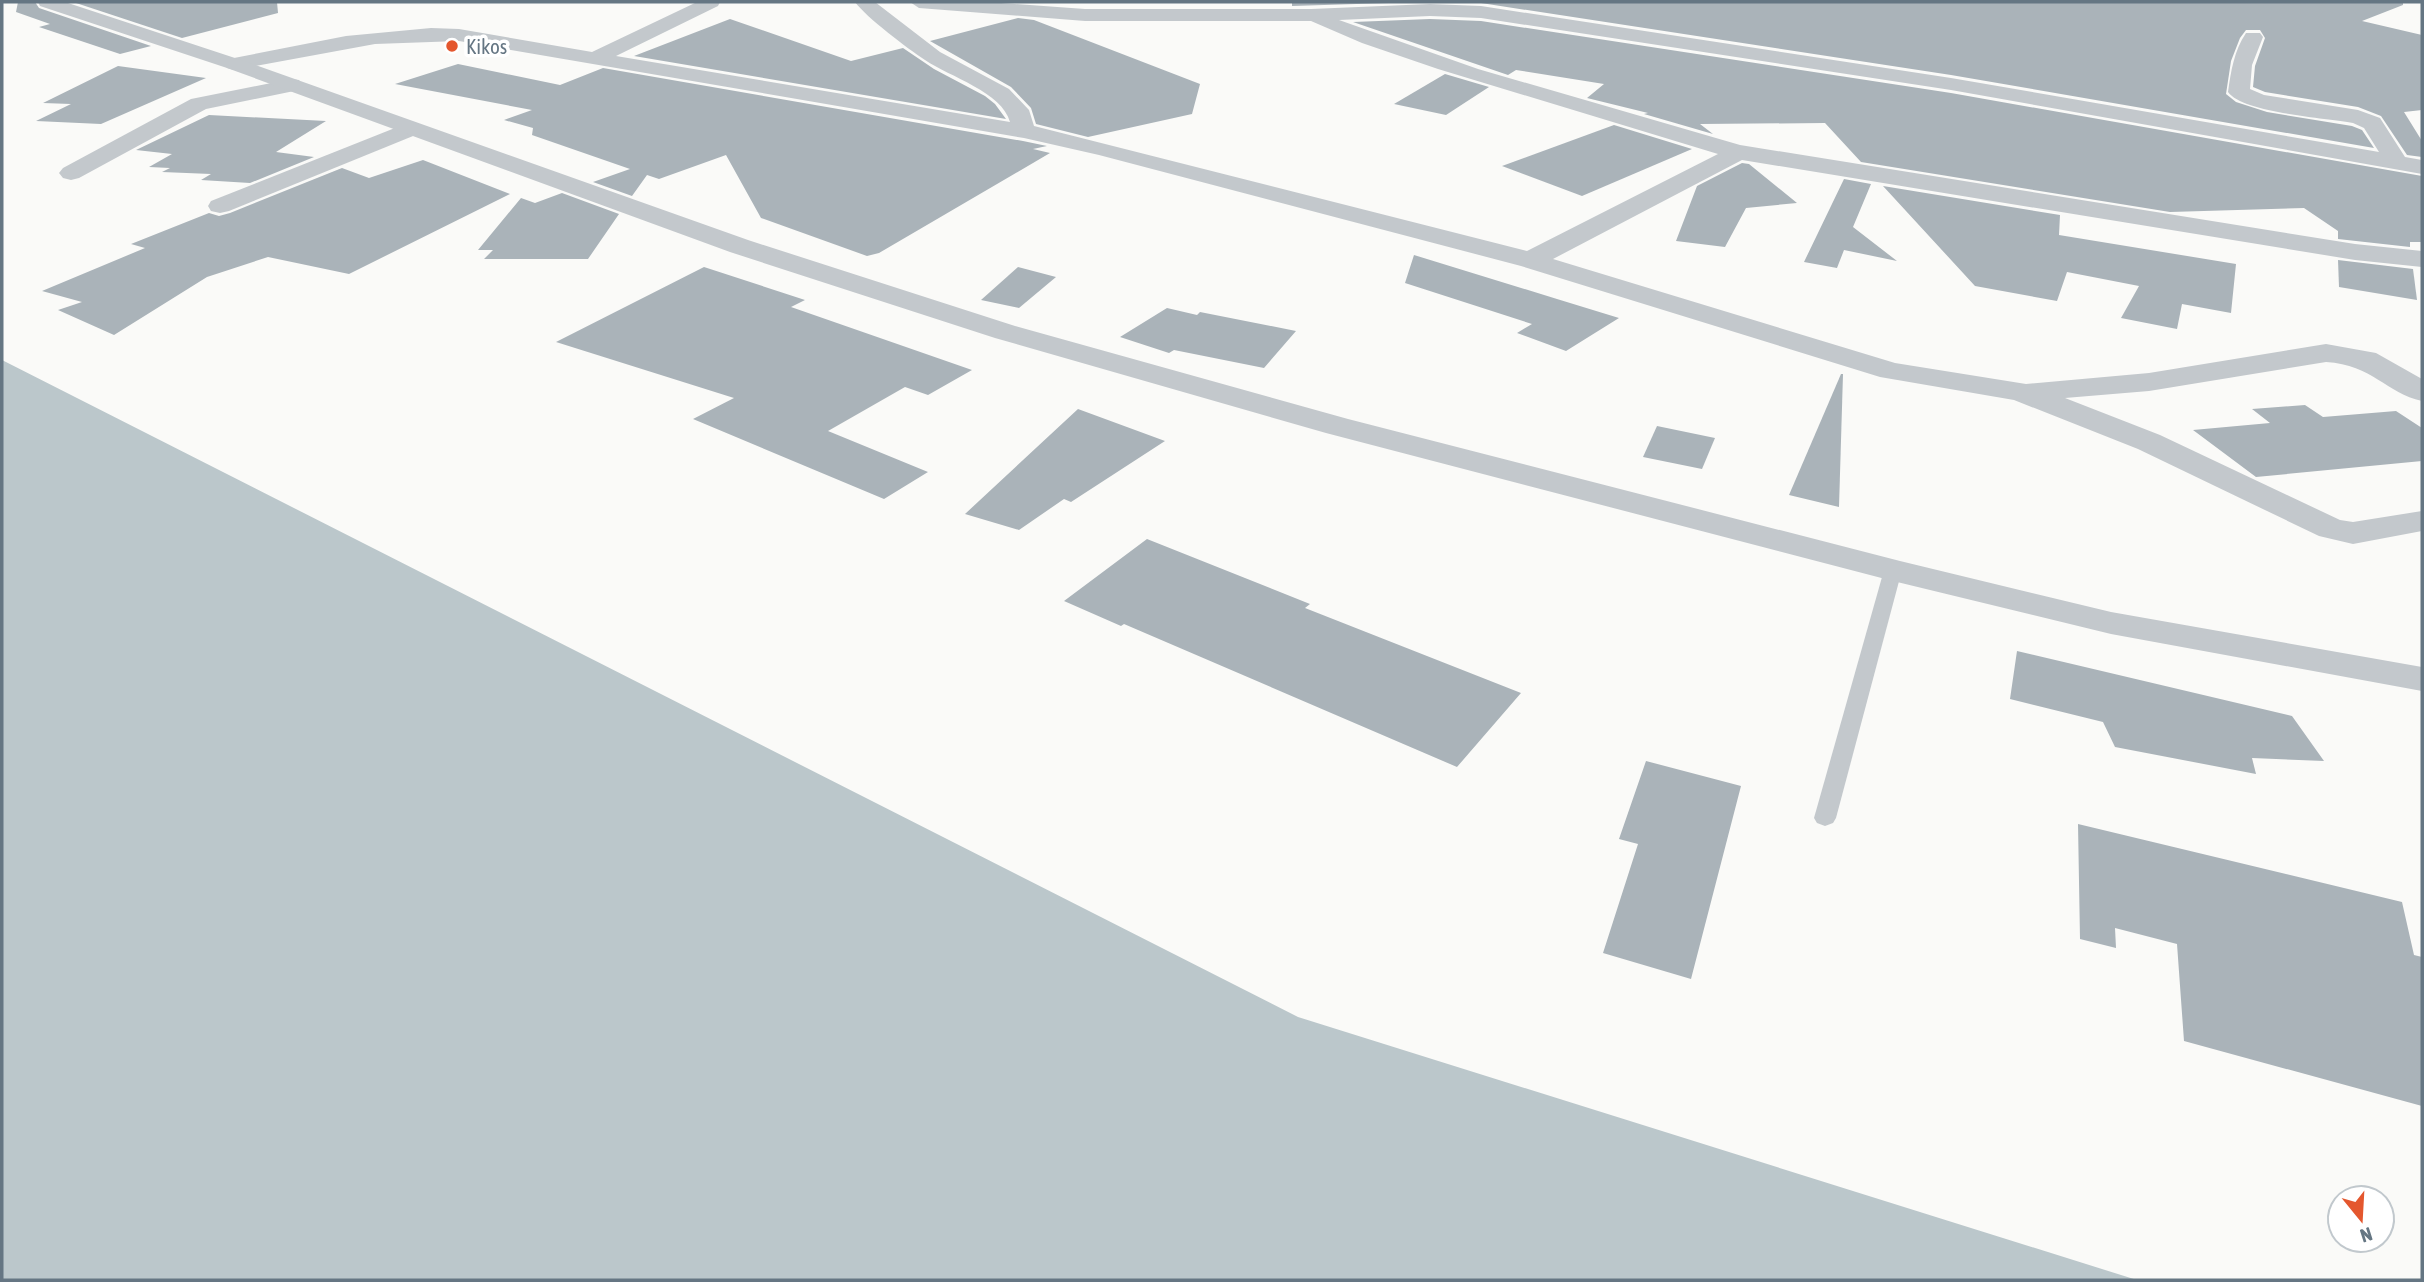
<svg xmlns="http://www.w3.org/2000/svg" width="2424" height="1282" viewBox="0 0 2424 1282" font-family="'Asap Condensed',sans-serif">
<style>
.water{fill:#bbc7cb}
.building{fill:#aab3b9}
.lines{fill:none;stroke-linecap:round;stroke-linejoin:round}
.service{fill:#c3c8cc;fill-rule:evenodd}
.minor{fill:#c3c8cc;fill-rule:evenodd}
.tertiary{fill:#c3c8cc;fill-rule:evenodd}
.poi-dot{fill:#e4572e;stroke:#fff;stroke-width:2.5}
.labels{text-anchor:middle;dominant-baseline:central;stroke-width:7;stroke-linejoin:round;paint-order:stroke}
.far-poi-label{font-size:21px;fill:#657683;stroke:#fff;text-anchor:start}
</style>
<rect width="100%" height="100%" fill="#fafaf8"/>
<polygon class="water" points="2,360 1298,1017 2137,1280 2,1280"/>
<g class="building">
<polygon points="18,2 35,2 39,8 151,46 120,54 39,27 50,24 16,12"/>
<polygon points="73,2 277,2 278,13 182,38"/>
<polygon points="1292,2 1421,2 1292,6"/>
<polygon points="1440,2 2403,2 2403,5 2362,21 2422,35 2422,110 2404,112 2422,141 2422,157 2407,155 2381,116 2358,107 2265,92 2253,87 2255,66 2265,38 2260,30 2246,30 2240,38 2231,61 2226,94 2236,102 2267,112 2352,126 2362,130 2374,148 1951,75 1481,3"/>
<polygon points="1018,18 1034,20 1200,84 1192,114 1088,137 1036,124 1031,108 1011,87 930,41"/>
<polygon points="730,19 851,61 903,48 934,69 985,96 995,104 1006,119 634,56"/>
<polygon points="1430,19 1481,21 1951,93 2422,176 2422,242 2410,242 2410,247 2338,239 2338,231 2304,208 2170,212 1861,162 1825,123 1700,124 1713,134 1644,114 1648,113 1587,98 1604,84 1516,70 1508,75 1353,22"/>
<polygon points="458,64 560,85 603,68 1023,141 1047,146 1033,149 1050,153 879,253 867,256 761,218 726,155 659,179 647,175 632,196 593,182 630,169 532,135 533,128 504,120 532,110 395,84"/>
<polygon points="118,66 206,78 101,124 36,121 71,104 43,103"/>
<polygon points="1445,74 1489,87 1446,115 1394,104"/>
<polygon points="209,115 326,121 276,152 314,157 250,183 201,180 211,174 162,172 170,168 149,167 172,154 136,150"/>
<polygon points="1614,125 1692,149 1582,196 1502,166"/>
<polygon points="423,160 510,194 349,274 268,257 207,277 114,335 58,310 82,302 42,291 145,248 131,244 209,213 219,216 230,213 342,168 369,178"/>
<polygon points="1742,163 1749,164 1797,203 1746,208 1725,247 1676,241 1697,186"/>
<polygon points="1844,179 1871,184 1853,227 1897,261 1844,250 1837,268 1804,262"/>
<polygon points="1883,186 2060,215 2059,235 2236,264 2231,313 2182,304 2177,329 2121,318 2139,286 2067,272 2057,301 1975,286"/>
<polygon points="562,193 619,214 588,259 484,259 493,250 478,250 521,198 535,203"/>
<polygon points="1414,255 1557,299 1619,318 1566,351 1517,333 1532,324 1405,283"/>
<polygon points="2338,260 2413,269 2417,300 2339,287"/>
<polygon points="704,267 805,300 791,307 972,370 928,395 905,387 828,431 928,472 884,499 693,419 734,398 556,342"/>
<polygon points="1018,267 1056,277 1019,308 981,300"/>
<polygon points="1167,308 1197,315 1200,312 1296,331 1264,368 1174,350 1169,353 1120,337"/>
<polygon points="1841,374 1843,374 1839,507 1789,495"/>
<polygon points="2305,405 2323,417 2396,411 2422,428 2422,461 2256,477 2193,430 2270,423 2252,409"/>
<polygon points="1078,409 1165,441 1071,502 1064,499 1019,530 965,514"/>
<polygon points="1657,426 1715,438 1702,469 1643,457"/>
<polygon points="1147,539 1310,604 1305,608 1521,693 1457,767 1124,624 1121,626 1064,601"/>
<polygon points="2017,651 2292,716 2324,761 2252,758 2256,774 2115,747 2103,722 2010,699"/>
<polygon points="1646,761 1741,786 1691,979 1603,953 1638,844 1619,839"/>
<polygon points="2078,824 2402,902 2414,955 2422,957 2422,1106 2184,1041 2177,944 2115,928 2116,948 2080,939"/>
</g>
<g class="lines">
<polygon class="service" points="1893,565 1902,570 1836,818 1833,823 1825,826 1817,823 1814,818 1884,570"/>
<g class="minor">
<path d="M697 2H720L718 6 616 56 1010 122C1002 92 950 77 925 60 907 48 867 18 855 2H875L940 52 1009 89 1029 110 1034 126 1527 251 1718 154 1438 69 1362 43 1311 21H1085L919 8 910 2H988L1085 9H1311L1430 4 1481 6 1951 78 2379 152 2364 128 2353 123C2326 118 2243 113 2228 92 2231 71 2234 51 2246 33H2260L2263 37 2252 65 2250 89 2264 95 2358 110 2380 118 2405 157 2422 160V174L1951 90 1481 18 1430 16 1339 20 1478 69 1740 145 2355 244 2422 251V267L2355 260 1742 160 1553 259 1895 363 2026 384 2149 373 2326 344 2376 353 2422 379V401C2386 393 2373 365 2326 362L2149 391 2065 398 2160 435 2340 520 2353 522 2422 511V531L2353 544 2319 536 2138 449 2014 400 1880 377 1521 266 1099 155 1024 138 459 41 375 44 234 70 227 68 224 64 227 60 234 58 346 36 431 28 459 29 592 52Z"/>
<polygon points="291,79 299,80 302,85 299,90 206,109 79,178 71,180 63,178 59,173 63,168 191,99"/>
<polygon points="410,122 418,124 421,129 418,134 229,211 220,213 211,211 208,206 211,201"/>
</g>
<polygon class="tertiary" points="38,2 65,2 241,60 748,240 1015,326 1348,419 1900,561 2111,612 2422,667 2422,691 2111,634 1893,581 1326,433 995,338 730,252 227,68 40,6"/>
</g>
<circle class="poi-dot" cx="452" cy="46" r="7"/>
<g class="labels">
<g class="far-poi-label">
<text x="466" y="46">Kikos</text>
</g>
</g>
<rect width="2424" height="1282" fill="none" stroke="#657683" stroke-width="7"/>
<g transform="translate(2361 1219) rotate(162)"><circle r="33" fill="#ffffff" stroke="#c1c8cd" stroke-width="2"/>
<path d="M0-5L12 26L0 18L-12 26Z" fill="#e4572e"/>
<text y="-10" font-size="19" font-weight="bold" text-anchor="middle" fill="#657683">N</text>
</g>
</svg>
